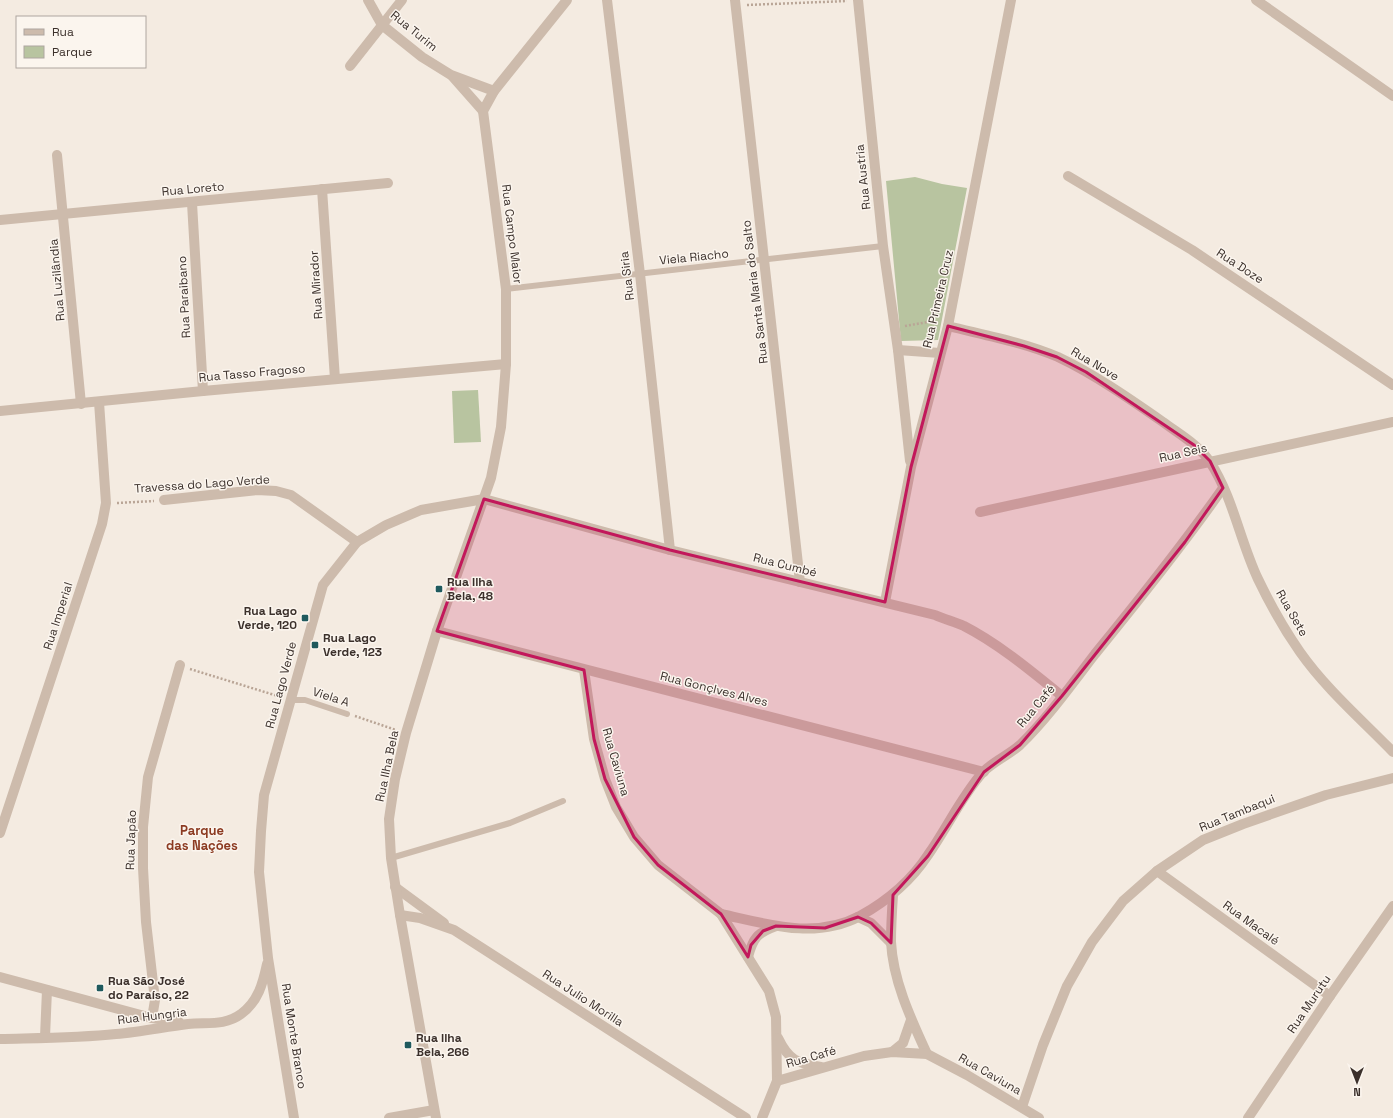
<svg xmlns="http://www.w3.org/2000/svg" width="1393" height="1118" viewBox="0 0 1393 1118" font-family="'Space Grotesk',sans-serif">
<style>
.green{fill:#b8c4a0}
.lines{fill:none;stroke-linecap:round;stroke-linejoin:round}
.path{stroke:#b9a596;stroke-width:2.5;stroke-dasharray:2 2;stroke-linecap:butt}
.lane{stroke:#cdbbac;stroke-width:6}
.street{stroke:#cdbbac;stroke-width:10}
.marked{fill:#c2185b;fill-opacity:0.2;stroke:#c2185b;stroke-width:3;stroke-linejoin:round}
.poi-dot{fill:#1f5a5e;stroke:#fbf5ee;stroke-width:1.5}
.labels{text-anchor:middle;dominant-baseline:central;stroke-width:3;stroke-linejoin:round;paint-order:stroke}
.street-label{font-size:12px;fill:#3b302b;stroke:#fbf5ee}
.poi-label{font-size:12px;font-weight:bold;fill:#3b302b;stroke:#fbf5ee;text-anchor:start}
.neighbourhood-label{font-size:13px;font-weight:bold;fill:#8c3b22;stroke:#fbf5ee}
</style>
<rect width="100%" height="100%" fill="#f4ebe1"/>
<g class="green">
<polygon points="915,177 942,184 967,188 938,340 901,341 886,181"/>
<polygon points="478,390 481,442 454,443 452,391"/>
</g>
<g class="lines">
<g class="path">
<polyline points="747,5 847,1"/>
<polyline points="905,326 928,322 937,324"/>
<polyline points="117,503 154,501"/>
<polyline points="190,669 281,697"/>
<polyline points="355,716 396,730"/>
</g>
<g class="lane">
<polyline points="506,289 883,246"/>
<polyline points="291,700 305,700 347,714"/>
<polyline points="391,858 510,823 563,801"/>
</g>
<g class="street">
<polyline points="368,0 382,25 422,57 451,75 494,91"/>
<polyline points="607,0 640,274 670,550"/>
<polyline points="735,0 800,582"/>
<polyline points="858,0 883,246 898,350 910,461"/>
<polyline points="1256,0 1393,96"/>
<polyline points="350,66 402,0"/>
<polyline points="453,77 483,111"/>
<polyline points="57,155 81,404"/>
<polyline points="1068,176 1192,250 1393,385"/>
<polyline points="322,189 335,379"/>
<polyline points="192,203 203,391"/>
<polyline points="0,220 388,183"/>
<path d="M948 326C984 335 1023 342 1058 357 1094 374 1130 399 1163 422 1179 434 1199 445 1210 462 1233 497 1240 541 1258 579 1270 604 1284 629 1300 652 1326 689 1362 720 1393 752"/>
<polyline points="898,350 940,353"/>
<polyline points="0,411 203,391 506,364"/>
<polyline points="164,500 257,490 276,491 291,495 357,542"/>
<polyline points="980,512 1393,422"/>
<polyline points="885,602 911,467 948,326 1011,0"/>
<polyline points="437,631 984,772"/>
<polyline points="584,670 594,739 605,779 616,807 634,837 658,865 721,914 769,991 776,1017 777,1081 762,1118"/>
<polyline points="0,833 102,524 106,503 99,402"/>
<polyline points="1157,871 1330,996"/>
<polyline points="395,887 444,923"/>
<path d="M893 895C892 910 891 926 891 942 893 981 911 1019 927 1054"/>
<path d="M721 914C767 924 815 940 860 916 887 901 911 881 928 855 947 828 961 797 983 772 994 761 1009 755 1020 745 1047 719 1072 684 1095 654 1139 600 1183 545 1223 488"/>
<polyline points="400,915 420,918 454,930 746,1118"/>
<polyline points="858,917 871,923 891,943"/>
<path d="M748 957C753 938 757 933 776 926"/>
<polyline points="0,977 152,1018 179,1022"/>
<polyline points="152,1018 155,1000 146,922 143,868 143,827 148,777 180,665"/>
<polyline points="45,1037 47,990"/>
<path d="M778 1038C789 1061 797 1063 821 1067"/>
<path d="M0 1039C38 1038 78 1038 116 1034 140 1032 164 1027 188 1024 207 1022 225 1026 241 1014 258 1002 263 983 267 964"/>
<polyline points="892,1052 903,1043 911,1020"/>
<polyline points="777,1081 864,1056 892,1052 927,1054 967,1075 1039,1118"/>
<polyline points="1022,1107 1043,1045 1067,986 1092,942 1123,901 1157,871 1203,840 1243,824 1326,795 1393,778"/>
<path d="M294 1118 268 958 259 872 261 831 264 795 323 585 357 542 386 525 421 510 484 499 670 550 935 615C944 619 955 622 964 626 999 644 1031 671 1062 696"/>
<polyline points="389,1118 434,1110"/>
<polyline points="436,1118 400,915 391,858 389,819 395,779 406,733 437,631 491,478 501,427 506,364 506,289 483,111 494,91 567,0"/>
<polyline points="1248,1118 1330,996 1393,906"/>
</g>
</g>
<path class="marked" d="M948 326 1024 346 1057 357 1086 372 1194 445 1210 461 1223 488 1185 542 1062 696 1020 745 984 772 928 856 893 895 891 943 871 923 858 917 825 928 776 926 763 931 751 945 748 957 721 914 658 865 634 837 605 779 594 739 584 670 437 631 484 499 670 550 885 602 911 467Z"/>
<g class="poi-dot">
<rect x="435" y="585" width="8" height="8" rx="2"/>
<rect x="301" y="614" width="8" height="8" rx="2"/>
<rect x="311" y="641" width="8" height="8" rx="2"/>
<rect x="96" y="984" width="8" height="8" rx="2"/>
<rect x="404" y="1041" width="8" height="8" rx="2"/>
</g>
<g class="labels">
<g class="street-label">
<text transform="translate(414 31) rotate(39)">Rua Turim</text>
<text transform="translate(863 177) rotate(-96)">Rua Austria</text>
<text transform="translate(193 189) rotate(-5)">Rua Loreto</text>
<text transform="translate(512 234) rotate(83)">Rua Campo Maior</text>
<text transform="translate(694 257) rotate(-6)">Viela Riacho</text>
<text transform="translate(1240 266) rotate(33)">Rua Doze</text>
<text transform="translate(627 276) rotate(-97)">Rua Siria</text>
<text transform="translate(57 280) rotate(-95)">Rua Luzilândia</text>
<text transform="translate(316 285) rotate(-94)">Rua Mirador</text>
<text transform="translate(755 292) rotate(-97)">Rua Santa Maria do Salto</text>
<text transform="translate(184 297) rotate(-93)">Rua Paraibano</text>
<text transform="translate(938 299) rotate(-77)">Rua Primeira Cruz</text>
<text transform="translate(1095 364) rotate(31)">Rua Nove</text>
<text transform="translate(252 373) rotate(-5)">Rua Tasso Fragoso</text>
<text transform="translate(1183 453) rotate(-13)">Rua Seis</text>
<text transform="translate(202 484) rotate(-4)">Travessa do Lago Verde</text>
<text transform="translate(785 565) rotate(14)">Rua Cumbé</text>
<text transform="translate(1292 613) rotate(60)">Rua Sete</text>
<text transform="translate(58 616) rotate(-72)">Rua Imperial</text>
<text transform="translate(281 685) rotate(-75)">Rua Lago Verde</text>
<text transform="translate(714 689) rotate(14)">Rua Gonçlves Alves</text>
<text transform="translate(331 697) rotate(18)">Viela A</text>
<text transform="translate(1036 706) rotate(-50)">Rua Café</text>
<text transform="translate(616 762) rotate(74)">Rua Caviuna</text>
<text transform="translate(387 766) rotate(-78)">Rua Ilha Bela</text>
<text transform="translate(1237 813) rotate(-22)">Rua Tambaqui</text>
<text transform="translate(131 840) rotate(-88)">Rua Japão</text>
<text transform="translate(1251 923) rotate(36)">Rua Macalé</text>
<text transform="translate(583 998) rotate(33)">Rua Julio Morilla</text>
<text transform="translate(1309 1004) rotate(-56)">Rua Murutu</text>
<text transform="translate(152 1016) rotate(-7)">Rua Hungria</text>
<text transform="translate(294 1036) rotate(81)">Rua Monte Branco</text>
<text transform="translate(811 1057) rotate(-16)">Rua Café</text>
<text transform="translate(990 1074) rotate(30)">Rua Caviuna</text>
</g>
<g class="poi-label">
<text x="447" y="582">Rua Ilha<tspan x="447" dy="14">Bela, 48</tspan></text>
<text x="297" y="611" text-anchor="end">Rua Lago<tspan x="297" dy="14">Verde, 120</tspan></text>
<text x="323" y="638">Rua Lago<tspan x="323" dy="14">Verde, 123</tspan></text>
<text x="108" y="981">Rua São José<tspan x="108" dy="14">do Paraíso, 22</tspan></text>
<text x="416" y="1038">Rua Ilha<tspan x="416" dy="14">Bela, 266</tspan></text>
</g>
<g class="neighbourhood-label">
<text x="202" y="830">Parque<tspan x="202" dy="15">das Nações</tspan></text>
</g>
</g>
<rect x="16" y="16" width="130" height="52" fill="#fbf5ee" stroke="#aea6a0"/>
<rect x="24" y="29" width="20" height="6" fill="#cdbbac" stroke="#aea6a0"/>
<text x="52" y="36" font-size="12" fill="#3b302b">Rua</text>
<rect x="24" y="46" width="20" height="12" fill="#b8c4a0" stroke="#aea6a0"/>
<text x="52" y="56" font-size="12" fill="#3b302b">Parque</text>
<g transform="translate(1357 1082) rotate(180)" stroke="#fbf5ee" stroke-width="3" paint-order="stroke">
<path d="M0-3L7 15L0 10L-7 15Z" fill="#3b302b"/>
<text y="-6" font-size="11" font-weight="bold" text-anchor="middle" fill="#3b302b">N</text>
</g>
</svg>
